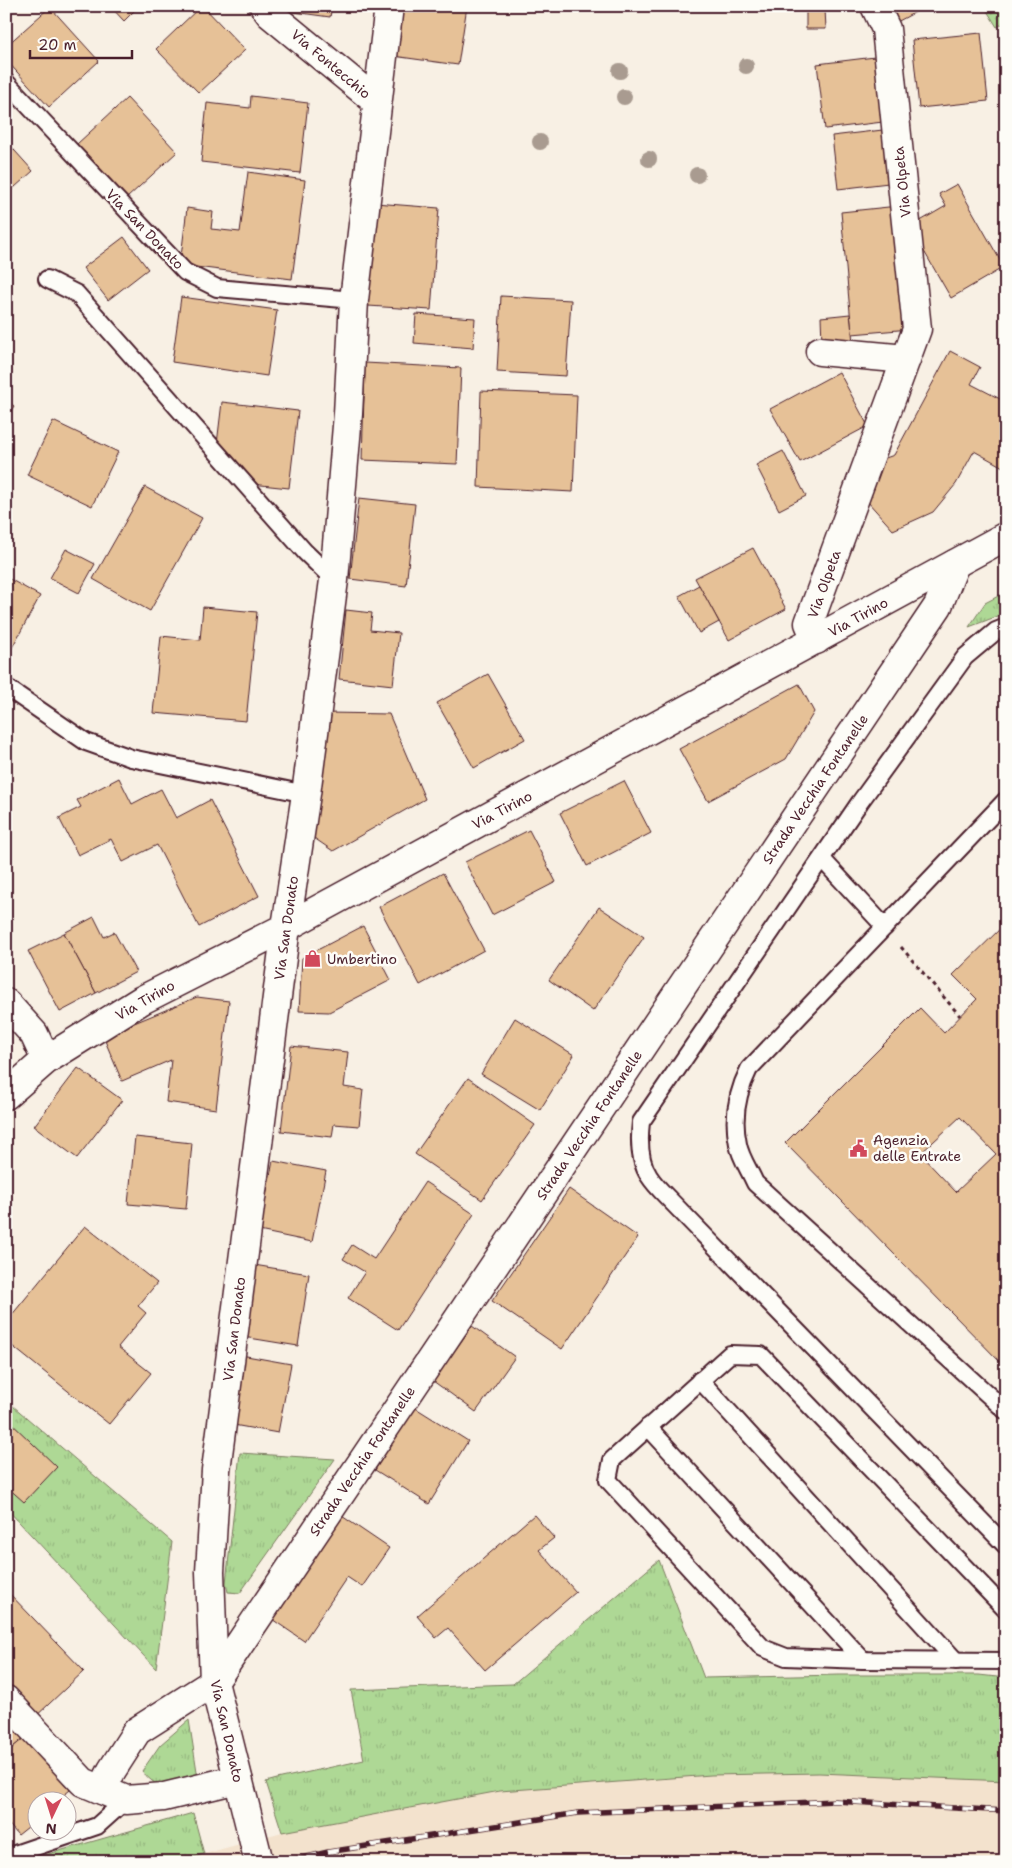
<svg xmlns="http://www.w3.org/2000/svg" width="1012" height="1868" viewBox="0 0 1012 1868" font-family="'Shantell Sans',sans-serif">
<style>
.built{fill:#f3e2cd}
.grass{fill:url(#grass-tufts);stroke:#7c7c60}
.park{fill:url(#park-dots);stroke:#7c7c60}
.building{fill:#e6c197;stroke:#4a1f2b;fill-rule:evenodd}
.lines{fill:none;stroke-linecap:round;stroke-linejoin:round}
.service-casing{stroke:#4a1f2b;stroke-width:20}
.minor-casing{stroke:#4a1f2b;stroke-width:31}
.tertiary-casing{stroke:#4a1f2b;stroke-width:31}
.path{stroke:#4a1f2b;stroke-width:3;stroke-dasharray:4 4;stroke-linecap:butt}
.service{stroke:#fdfcf7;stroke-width:16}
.minor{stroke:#fdfcf7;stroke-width:28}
.tertiary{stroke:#fdfcf7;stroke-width:28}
.rail-casing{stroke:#4a1f2b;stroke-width:5.5}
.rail{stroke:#fdfcf7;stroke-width:4;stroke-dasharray:11;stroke-linecap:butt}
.tree{fill:#a99b90}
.labels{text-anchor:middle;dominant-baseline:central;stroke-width:5;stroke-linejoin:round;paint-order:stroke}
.street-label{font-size:14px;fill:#4a1f2b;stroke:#fdfcf7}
.poi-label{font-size:14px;fill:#4a1f2b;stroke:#fdfcf7;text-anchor:start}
</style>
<defs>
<pattern id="grass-tufts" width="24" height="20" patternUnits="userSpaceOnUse" patternTransform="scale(1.25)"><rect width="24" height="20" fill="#aed895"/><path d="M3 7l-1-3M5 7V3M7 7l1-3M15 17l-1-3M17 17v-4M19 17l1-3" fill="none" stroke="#97b981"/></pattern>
<pattern id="park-dots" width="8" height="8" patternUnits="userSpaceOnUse" patternTransform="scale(1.25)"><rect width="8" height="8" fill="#aed895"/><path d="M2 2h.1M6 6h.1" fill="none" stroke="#97b981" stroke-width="1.8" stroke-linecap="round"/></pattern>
</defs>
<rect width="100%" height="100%" fill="#f8f0e4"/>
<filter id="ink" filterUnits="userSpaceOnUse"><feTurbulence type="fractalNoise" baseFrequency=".02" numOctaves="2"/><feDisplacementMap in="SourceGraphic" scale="10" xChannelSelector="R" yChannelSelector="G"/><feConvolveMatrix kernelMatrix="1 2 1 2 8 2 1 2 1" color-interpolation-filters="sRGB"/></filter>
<g filter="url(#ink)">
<polygon class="built" points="1006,1742 1006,1862 955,1862 843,1856 562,1862 20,1862 193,1813 204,1854 282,1832 266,1782 277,1779 364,1760"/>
<g class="grass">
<polygon points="1006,592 1006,613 969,627 985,603"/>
<polygon points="6,1400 172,1542 156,1669 6,1508"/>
<polygon points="240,1453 335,1459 240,1593 228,1592 226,1583"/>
<polygon points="659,1560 704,1678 839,1675 979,1675 1006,1678 1006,1781 819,1773 711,1775 500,1791 282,1832 266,1782 277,1779 364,1760 351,1690 513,1684"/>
<path d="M189 1720 198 1778C171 1785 162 1795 142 1771L160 1745Z"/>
<polygon points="193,1813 204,1854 176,1862 20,1862"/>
</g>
<polygon class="park" points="984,6 1006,6 1006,22 997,27"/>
<g class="building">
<polygon points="110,6 139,6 124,21"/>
<polygon points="201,6 203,6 245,50 199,93 156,49"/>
<polygon points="280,6 332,6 330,17 279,10"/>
<polygon points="400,6 467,6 458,65 393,56"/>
<polygon points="886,6 927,6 895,23"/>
<polygon points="50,7 99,61 49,107 6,60 6,46"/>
<polygon points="825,9 826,29 806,29 806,10"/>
<polygon points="981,33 988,101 919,108 912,40"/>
<polygon points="883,56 891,121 825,129 817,64"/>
<polygon points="251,96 308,103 300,173 201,162 207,103 250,108"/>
<polygon points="127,98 177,152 127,198 77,144"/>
<polygon points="891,129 897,182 838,189 832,136"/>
<polygon points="6,141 33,171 6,195"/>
<polygon points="248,172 305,180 292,279 180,265 187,208 213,212 211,229 240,232"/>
<polygon points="957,184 1004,267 951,298 910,227 946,206 939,194"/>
<polygon points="375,203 439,208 431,310 368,306"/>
<polygon points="898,206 910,329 852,334 841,212"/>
<polygon points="124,237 148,269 108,300 83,268"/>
<polygon points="501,296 571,300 566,376 497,372"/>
<polygon points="181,297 277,310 267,376 172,362"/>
<polygon points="416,314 475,318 473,348 414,343"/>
<polygon points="850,314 853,342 822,342 821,317"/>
<polygon points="950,351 980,367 971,384 1006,402 1006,463 1003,467 974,451 956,484 933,512 893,530 867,501 880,460 894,455"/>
<polygon points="365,363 461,368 457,464 362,460"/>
<polygon points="839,372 868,426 800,462 770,409"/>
<polygon points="481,391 577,395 573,492 478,487"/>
<polygon points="6,400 14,406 6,418"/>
<polygon points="222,402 298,411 289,488 252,484 217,444"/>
<polygon points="53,421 118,452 92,506 27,475"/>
<polygon points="783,451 806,496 779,510 756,465"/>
<polygon points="145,487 202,518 150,611 93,579"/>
<polygon points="359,498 415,504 406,586 350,579"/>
<polygon points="753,548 786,609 729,640 695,578"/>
<polygon points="66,549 95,564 79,593 50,578"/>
<polygon points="6,577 40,596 8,655 6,654"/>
<polygon points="699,585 719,622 699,633 679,596"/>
<polygon points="203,607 257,612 246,721 153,713 161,636 200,640"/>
<polygon points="346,610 372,613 370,630 399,633 393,685 339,679"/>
<polygon points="488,674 525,739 474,768 437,703"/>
<polygon points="799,684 814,712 786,759 708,801 679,749"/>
<polygon points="327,713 389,714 425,799 333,851 314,838"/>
<polygon points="119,778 132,804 161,789 176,818 210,800 259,896 199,927 157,845 123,862 111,839 78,855 59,818 81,807 77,800"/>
<polygon points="624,781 651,833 587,866 560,813"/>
<polygon points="529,830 556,882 492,915 465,862"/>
<polygon points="443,873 484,950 420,985 379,907"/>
<polygon points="599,907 644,937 593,1011 549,980"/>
<polygon points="94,917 104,937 114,932 136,972 96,993 64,933"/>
<path d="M1006 923V1368L785 1143 920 1008 944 1033 977 999 953 975ZM960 1117 996 1154 956 1192 920 1154Z"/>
<polygon points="363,926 391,980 329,1012 299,1011 302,958"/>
<polygon points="64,933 96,993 60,1012 28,951"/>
<polygon points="197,997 229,1001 216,1109 166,1102 171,1060 122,1081 103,1036"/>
<polygon points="515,1018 574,1055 540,1110 481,1074"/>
<polygon points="291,1046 348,1052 344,1087 363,1090 359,1126 334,1124 332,1137 281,1131"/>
<polygon points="78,1068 122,1100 77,1158 34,1126"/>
<polygon points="468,1078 535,1125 482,1200 415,1154"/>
<polygon points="135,1137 192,1143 186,1209 128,1204"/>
<polygon points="273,1161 326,1171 312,1242 259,1231"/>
<polygon points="425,1182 474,1214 398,1330 348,1298 365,1272 343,1259 352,1245 374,1259"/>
<polygon points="569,1189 638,1237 562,1349 492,1301"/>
<polygon points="85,1226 157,1283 138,1306 146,1313 118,1347 151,1373 109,1424 6,1341 6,1322"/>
<polygon points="254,1265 309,1274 298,1346 243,1337"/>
<polygon points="472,1326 515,1357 476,1412 433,1381"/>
<polygon points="241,1355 291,1364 278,1433 228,1424"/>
<polygon points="414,1407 468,1441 429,1504 375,1470"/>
<polygon points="7,1419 57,1467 24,1502 6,1486"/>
<polygon points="333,1510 389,1548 362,1587 347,1577 304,1641 263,1613"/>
<polygon points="534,1515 554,1538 539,1550 576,1592 485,1670 448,1628 436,1638 417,1616"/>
<polygon points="6,1590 84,1671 32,1720 6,1693"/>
<polygon points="13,1725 24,1738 6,1753 6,1731"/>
<polygon points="24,1738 70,1790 58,1800 38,1800 38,1819 18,1835 6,1821 6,1753"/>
</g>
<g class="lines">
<defs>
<g id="service">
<polyline points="6,82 185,272 217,288 354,300"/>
<polyline points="47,279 77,294 305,552 334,580"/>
<path d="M1006 627 996 631 965 657 860 802 641 1122C639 1139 639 1161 649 1176 654 1184 661 1191 667 1197L1006 1546"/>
<polyline points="6,687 86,742 131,758 306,794"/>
<path d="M1006 800 749 1069C737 1093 732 1117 738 1144 740 1157 750 1171 755 1183L1006 1411"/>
<polyline points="822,859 885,927"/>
<polyline points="700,1380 956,1661"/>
<polyline points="648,1427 863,1660"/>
<polyline points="1006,1610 761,1355 730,1354 612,1460 608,1480 763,1648 786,1657 863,1660 1006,1661"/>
<polyline points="6,1857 97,1826 126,1800"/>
</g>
<g id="minor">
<polyline points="264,6 270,14 377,102"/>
<polyline points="820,351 906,359"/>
<polyline points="816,640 809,623 917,329 886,29 875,6"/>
<polyline points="6,1003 34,1034 46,1060"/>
<polyline points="6,1700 83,1782 126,1800 164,1797 238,1779"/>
<polyline points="102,1790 112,1770 137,1731 214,1682 938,606 955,564"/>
<polyline points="259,1862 214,1682 210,1572 216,1470 286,927"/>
</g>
<g id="tertiary">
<polyline points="286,927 306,794 334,580 348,414 354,300 389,6"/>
<polyline points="6,1095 46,1060 142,1000 286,927 1006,536"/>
</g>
</defs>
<use href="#service" class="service-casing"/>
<use href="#minor" class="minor-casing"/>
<use href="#tertiary" class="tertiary-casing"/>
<polyline class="path" points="901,947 960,1016"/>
<use href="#service" class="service"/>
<use href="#minor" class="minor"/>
<use href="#tertiary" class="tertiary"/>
<defs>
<polyline id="rail" points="285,1862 328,1852 578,1813 835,1801 1006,1811"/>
</defs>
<use href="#rail" class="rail-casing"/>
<use href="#rail" class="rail"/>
</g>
<g class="tree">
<circle cx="746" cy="66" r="8"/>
<circle cx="620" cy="71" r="8"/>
<circle cx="624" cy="97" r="8"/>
<circle cx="540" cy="142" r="8"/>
<circle cx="649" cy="159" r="8"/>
<circle cx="697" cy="175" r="8"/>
</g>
</g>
<defs>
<symbol id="shop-bare" viewBox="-9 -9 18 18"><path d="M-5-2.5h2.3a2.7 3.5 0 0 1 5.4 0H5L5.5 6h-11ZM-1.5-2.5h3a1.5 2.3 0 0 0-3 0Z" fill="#d1495b" stroke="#fdfcf7" stroke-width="2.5" paint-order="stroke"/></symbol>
<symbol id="civic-bare" viewBox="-9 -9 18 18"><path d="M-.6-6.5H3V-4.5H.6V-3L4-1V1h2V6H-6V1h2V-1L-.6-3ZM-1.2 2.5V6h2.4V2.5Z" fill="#d1495b" stroke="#fdfcf7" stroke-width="2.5" paint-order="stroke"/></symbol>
</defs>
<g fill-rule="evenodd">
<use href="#shop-bare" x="300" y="946" width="25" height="25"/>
<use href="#civic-bare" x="846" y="1136" width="25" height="25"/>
</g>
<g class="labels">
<g class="street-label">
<text transform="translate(331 64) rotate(40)">Via Fontecchio</text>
<text transform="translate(902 182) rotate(-96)">Via Olpeta</text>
<text transform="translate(145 229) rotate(46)">Via San Donato</text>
<text transform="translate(824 584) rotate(-70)">Via Olpeta</text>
<text transform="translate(858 617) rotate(-29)">Via Tirino</text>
<text transform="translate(815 789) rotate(-56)">Strada Vecchia Fontanelle</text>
<text transform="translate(502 810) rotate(-28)">Via Tirino</text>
<text transform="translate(286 928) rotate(-82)">Via San Donato</text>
<text transform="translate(145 1000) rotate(-30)">Via Tirino</text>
<text transform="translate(589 1125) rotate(-56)">Strada Vecchia Fontanelle</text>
<text transform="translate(234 1329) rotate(-83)">Via San Donato</text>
<text transform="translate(362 1461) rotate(-56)">Strada Vecchia Fontanelle</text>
<text transform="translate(227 1731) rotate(77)">Via San Donato</text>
</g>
<g class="poi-label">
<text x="327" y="959">Umbertino</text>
<text x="873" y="1140">Agenzia<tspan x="873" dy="16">delle Entrate</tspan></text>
</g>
</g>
<rect width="1012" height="1868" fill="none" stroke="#fdfcf7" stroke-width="25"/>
<rect x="12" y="12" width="987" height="1843" fill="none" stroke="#4a1f2b" stroke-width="2" filter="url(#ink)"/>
<g transform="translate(52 1816) rotate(184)"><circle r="24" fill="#fdfcf7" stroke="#b5a4a5"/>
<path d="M0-4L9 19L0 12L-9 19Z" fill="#d1495b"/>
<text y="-8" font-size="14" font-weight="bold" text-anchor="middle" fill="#4a1f2b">N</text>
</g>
<path d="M30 50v8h102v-8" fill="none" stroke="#4a1f2b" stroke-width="2.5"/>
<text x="38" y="50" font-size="15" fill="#4a1f2b" stroke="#fdfcf7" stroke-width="4" paint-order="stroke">20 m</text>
</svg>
